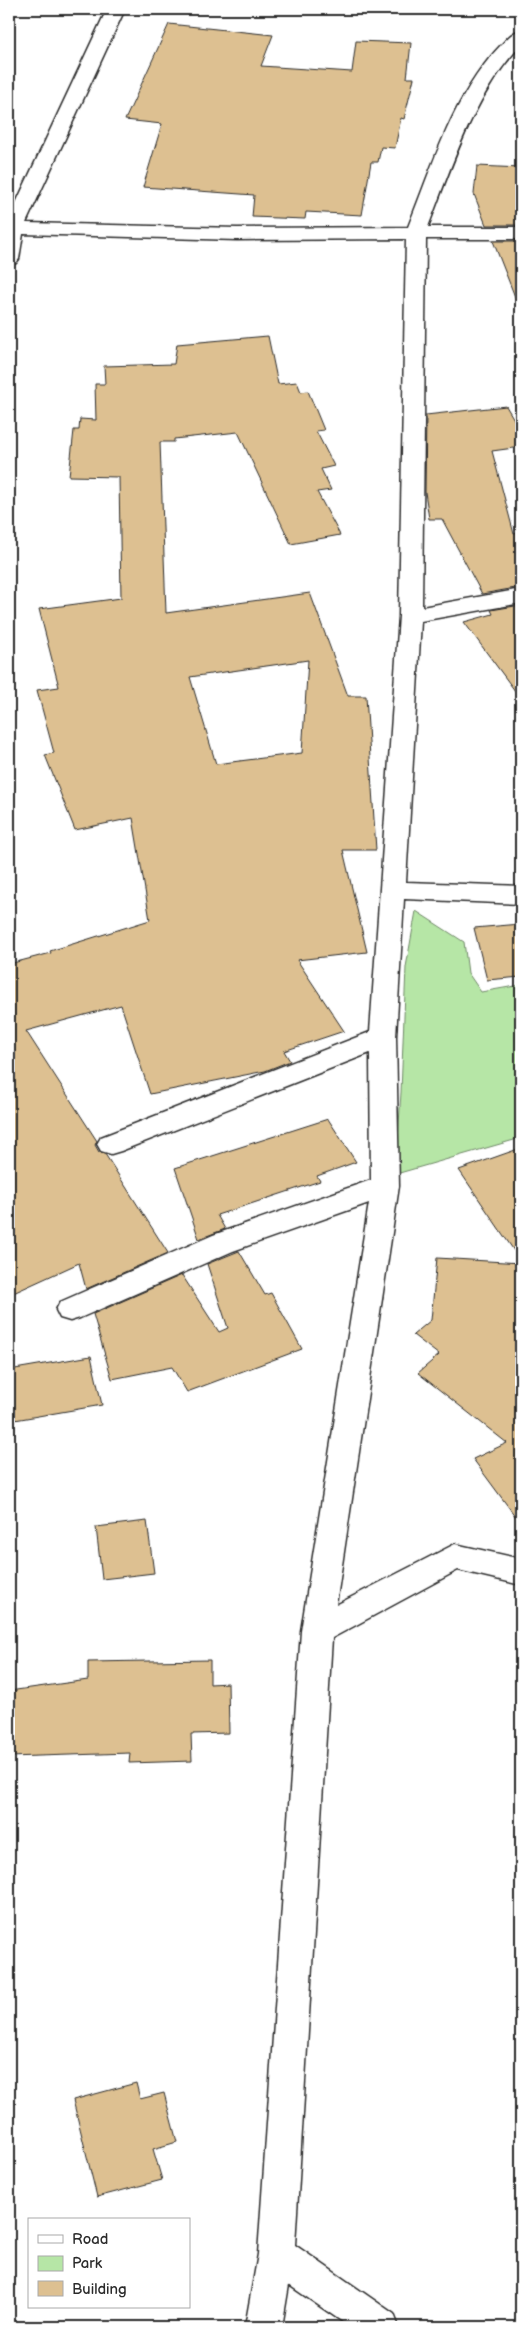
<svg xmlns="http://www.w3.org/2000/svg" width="530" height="2336" viewBox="0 0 530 2336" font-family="'Balsamiq Sans',sans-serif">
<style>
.green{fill:#b6e6a6;stroke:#708868}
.building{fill:#ddc091;stroke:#2b2b2b;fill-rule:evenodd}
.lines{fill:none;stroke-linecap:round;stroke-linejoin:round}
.minor-casing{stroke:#2b2b2b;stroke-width:3}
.minor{fill:#fff;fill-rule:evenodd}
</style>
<rect width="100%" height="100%" fill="#fff"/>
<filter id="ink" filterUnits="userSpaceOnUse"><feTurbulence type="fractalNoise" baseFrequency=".02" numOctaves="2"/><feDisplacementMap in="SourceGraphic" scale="10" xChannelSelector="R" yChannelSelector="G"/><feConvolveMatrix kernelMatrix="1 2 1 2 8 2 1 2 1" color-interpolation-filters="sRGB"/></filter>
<g filter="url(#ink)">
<polygon class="green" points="416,911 464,942 468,973 481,992 521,985 521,1138 396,1174 401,1092 406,967"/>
<g class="building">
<polygon points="169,24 273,35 261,66 352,72 356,41 411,43 407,78 414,78 404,119 401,118 395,148 381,147 378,162 371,162 362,215 306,212 305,219 252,217 254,195 143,187 162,124 125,120"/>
<polygon points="477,166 521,168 521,225 486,225 474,194"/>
<polygon points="493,241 521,241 521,307 519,307"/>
<path d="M268 336 278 384 297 382 301 392 308 391 324 430 316 431 334 466 321 469 331 490 317 492 340 535 291 544 238 432 174 439V442H160L166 613 310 593 348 696H366L376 850H343L367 952 297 960 344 1031 284 1051 290 1061 265 1071 150 1094 121 1005 26 1031 97 1141 95 1145 99 1152 105 1154 168 1253 86 1289 79 1263 9 1295V964L51 953 50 951 150 920 133 818 75 830 45 755 54 753 37 690 59 687 39 609 121 598 119 477 69 476 74 430H79L80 419 96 420 95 384H105L104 366 174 364 177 344ZM308 660 302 753 216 764 190 677Z"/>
<polygon points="506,406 521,431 521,447 492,451 514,534 521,532 521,587 482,594 442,519 429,519 425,492 426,415"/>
<polygon points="521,605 521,699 464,622 493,614 491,610"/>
<polygon points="521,924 521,977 487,980 474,928"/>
<polygon points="328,1119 356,1162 317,1176 320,1181 217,1215 225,1229 199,1239 175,1168"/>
<polygon points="521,1148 521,1261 459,1170"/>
<polygon points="239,1251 265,1295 271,1293 302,1349 187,1392 172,1367 112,1379 93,1314 182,1275 219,1332 228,1328 207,1264"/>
<polygon points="437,1258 521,1263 521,1524 473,1459 507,1443 418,1373 439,1355 413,1335 431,1320"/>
<polygon points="91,1356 102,1405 9,1421 9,1370"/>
<polygon points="147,1521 154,1573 102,1579 96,1527"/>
<polygon points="210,1660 210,1684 228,1683 229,1733 191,1734 192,1761 129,1763 130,1753 9,1757 9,1691 88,1680 88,1662"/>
<polygon points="136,2083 140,2099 164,2093 177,2142 153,2149 162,2180 97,2197 73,2100"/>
</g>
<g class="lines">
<defs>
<path id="minor" d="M107 9H125L26 223 237 228 408 227C433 165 453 95 501 45 507 39 512 32 521 30V45C473 96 453 163 428 227H521V239H426L422 607 521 589V603L421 621 406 882 521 886V904L404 899 396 1037 399 1186 336 1605 455 1544 521 1559V1585L458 1570 332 1638 295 2245 394 2314 399 2327H350L289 2285 282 2327H245L258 2254 301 1631 369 1203 233 1251 80 1318 70 1321 60 1318 56 1310 60 1302 213 1235 371 1180 370 1053 121 1151 111 1154 101 1151 97 1144 101 1137 370 1032 399 616 406 239 237 240 23 234 19 259 16 263 9 265V218Z"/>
</defs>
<use href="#minor" class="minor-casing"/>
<use href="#minor" class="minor"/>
</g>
</g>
<rect width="530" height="2336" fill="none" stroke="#fff" stroke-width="30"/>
<rect x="15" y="15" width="500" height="2306" fill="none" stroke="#2b2b2b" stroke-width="2" filter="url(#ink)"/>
<rect x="28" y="2218" width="162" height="90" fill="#ffffff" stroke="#aaaaaa"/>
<rect x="38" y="2235" width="25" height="8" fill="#ffffff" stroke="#aaaaaa"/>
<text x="72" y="2244" font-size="15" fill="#2b2b2b">Road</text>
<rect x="38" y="2256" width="25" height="15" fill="#b6e6a6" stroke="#aaaaaa"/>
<text x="72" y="2268" font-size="15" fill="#2b2b2b">Park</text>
<rect x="38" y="2281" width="25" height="15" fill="#ddc091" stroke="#aaaaaa"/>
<text x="72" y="2294" font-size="15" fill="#2b2b2b">Building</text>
</svg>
